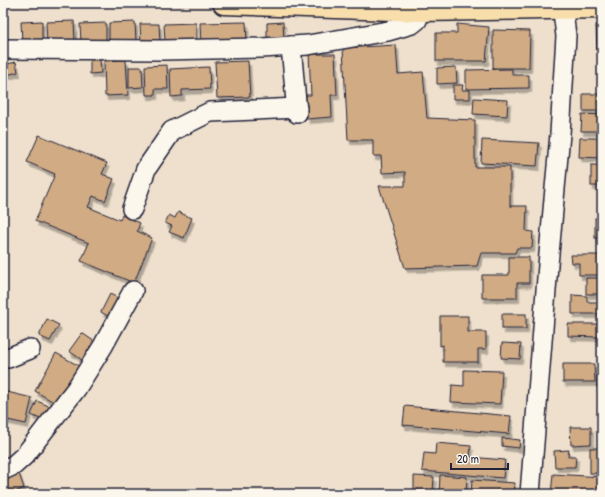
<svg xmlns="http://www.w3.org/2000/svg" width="605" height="497" viewBox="0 0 605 497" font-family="'Patrick Hand',sans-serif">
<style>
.building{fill:#d1ab83;stroke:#22223b;filter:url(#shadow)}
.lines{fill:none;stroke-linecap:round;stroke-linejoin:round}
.minor-casing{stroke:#22223b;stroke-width:22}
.major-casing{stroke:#22223b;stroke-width:25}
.minor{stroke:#fbf7ec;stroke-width:19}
.major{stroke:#f8deab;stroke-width:22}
</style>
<defs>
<filter id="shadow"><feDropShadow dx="2.5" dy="4.5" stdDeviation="0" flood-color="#0004"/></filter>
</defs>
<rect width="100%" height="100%" fill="#eee0cc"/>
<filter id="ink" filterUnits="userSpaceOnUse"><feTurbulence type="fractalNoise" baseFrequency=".025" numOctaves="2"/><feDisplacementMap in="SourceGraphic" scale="8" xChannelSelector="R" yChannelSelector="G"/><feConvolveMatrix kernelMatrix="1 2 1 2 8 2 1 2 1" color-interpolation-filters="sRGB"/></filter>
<g filter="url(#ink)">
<g class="building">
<polygon points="42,21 42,41 22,42 21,22"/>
<polygon points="74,21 75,43 47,44 46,22"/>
<polygon points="135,22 136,42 109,43 109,23"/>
<polygon points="246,22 247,43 201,45 200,23"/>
<polygon points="283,22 284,40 267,40 267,23"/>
<polygon points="106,23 106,42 81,43 80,24"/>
<polygon points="196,23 196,42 165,43 164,24"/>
<polygon points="140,24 159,24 160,43 141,43"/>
<polygon points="457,24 489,27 486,61 436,61 436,33 457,33"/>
<polygon points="596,25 602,25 602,52 597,52"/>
<polygon points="493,30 530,31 529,68 493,68"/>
<polygon points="396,45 398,74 423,72 427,118 475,120 475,167 510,167 510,206 527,206 526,231 533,232 532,248 517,248 515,253 481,253 477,266 405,268 379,186 405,186 405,172 382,173 381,156 373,156 373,140 348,140 343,48"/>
<polygon points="309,54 335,54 337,95 331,95 332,117 307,119 306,95 311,95"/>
<polygon points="100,59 101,73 90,74 90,60"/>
<polygon points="126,60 128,95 105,96 104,61"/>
<polygon points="248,61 250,97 217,98 215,62"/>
<polygon points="16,62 18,72 3,76 3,65"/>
<polygon points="167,65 168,89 155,89 155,95 146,95 145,66"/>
<polygon points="129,67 142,67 143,87 129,88"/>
<polygon points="209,67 210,89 182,90 182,96 171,97 170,69"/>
<polygon points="456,67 457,83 437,84 437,68"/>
<polygon points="512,69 512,75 529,75 529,88 466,89 466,70"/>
<polygon points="453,85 463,85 462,90 470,90 470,99 453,99"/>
<rect x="583" y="94" width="19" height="17"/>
<polygon points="474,98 508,100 507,116 473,114"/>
<polygon points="582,114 602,115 602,131 581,131"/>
<polygon points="39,135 107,163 102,174 114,179 105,201 93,196 88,207 120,220 122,215 140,223 137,231 152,238 134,283 81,261 89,243 35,221 55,174 27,162"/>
<polygon points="580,138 602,138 602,158 579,157"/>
<polygon points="482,140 539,143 537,166 481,163"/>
<rect x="591" y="165" width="11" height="21"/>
<polygon points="178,212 192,218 184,238 169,232 172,226 165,223 169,215 175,218"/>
<rect x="595" y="218" width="7" height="20"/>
<polygon points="571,255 602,255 602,275 579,275 579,263 572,263"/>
<polygon points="509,257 529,257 529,283 517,283 517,298 482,298 482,275 509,275"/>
<rect x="586" y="278" width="16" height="16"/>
<polygon points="110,294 120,299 111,318 101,312"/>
<polygon points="572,295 587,296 587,302 602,302 602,314 572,314"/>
<rect x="502" y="314" width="24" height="15"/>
<polygon points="440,316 468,316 468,332 486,332 486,349 478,349 478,362 443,362 443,345 440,346"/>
<polygon points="47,319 59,325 50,341 39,336"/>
<polygon points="568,324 599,324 599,337 568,336"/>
<polygon points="82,333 98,344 85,362 69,351"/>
<polygon points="502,343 521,344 520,359 501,358"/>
<polygon points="56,353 79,366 57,404 35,391"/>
<polygon points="563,364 594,364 595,382 563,382"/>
<polygon points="602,367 602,387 597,387 597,368"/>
<polygon points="464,370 502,371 500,404 451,402 452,385 464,386"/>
<polygon points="3,391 32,398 26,424 3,419"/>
<polygon points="37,401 51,407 45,421 31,415"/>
<polygon points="405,406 511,416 509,434 403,425"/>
<polygon points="570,427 591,427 591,444 571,445"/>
<polygon points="502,438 520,440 519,448 502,446"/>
<polygon points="436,443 471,446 470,457 505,460 503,478 422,471 424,453 435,454"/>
<rect x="590" y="448" width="12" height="25"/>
<polygon points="569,450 568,456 576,456 575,467 555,467 554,451"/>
<polygon points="18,471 24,488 11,494 3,494 3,485 5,484 3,478"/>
<polygon points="553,474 602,477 602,494 551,494"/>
<polygon points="440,475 467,477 466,494 439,494"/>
<polygon points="414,476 434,477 433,492 414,490"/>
<polygon points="472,480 515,483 514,494 471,494"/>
</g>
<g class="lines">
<defs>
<g id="minor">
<polyline points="291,46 297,113"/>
<polyline points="3,49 162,50 262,48 308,45 388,31 412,24 417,20 421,10"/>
<polyline points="132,209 146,169 172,131 210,112 297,108"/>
<polyline points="3,357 8,358 30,349"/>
<polyline points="3,470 14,465 25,455 76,389 103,346 133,291"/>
<polyline points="530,494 548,265 560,134 566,36 562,3"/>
</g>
<polyline id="major" points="224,3 421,10 602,7"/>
</defs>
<use href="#minor" class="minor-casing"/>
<use href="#major" class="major-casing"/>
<use href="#minor" class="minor"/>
<use href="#major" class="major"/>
</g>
</g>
<rect width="605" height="497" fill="none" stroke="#fbf7ec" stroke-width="16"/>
<rect x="8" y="8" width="589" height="481" fill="none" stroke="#22223b" stroke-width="1.5" filter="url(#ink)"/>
<path d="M451 463v6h57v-6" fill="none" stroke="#22223b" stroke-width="2"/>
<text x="457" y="463" font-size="12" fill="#22223b" stroke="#fbf7ec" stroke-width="3" paint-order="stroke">20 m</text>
</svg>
